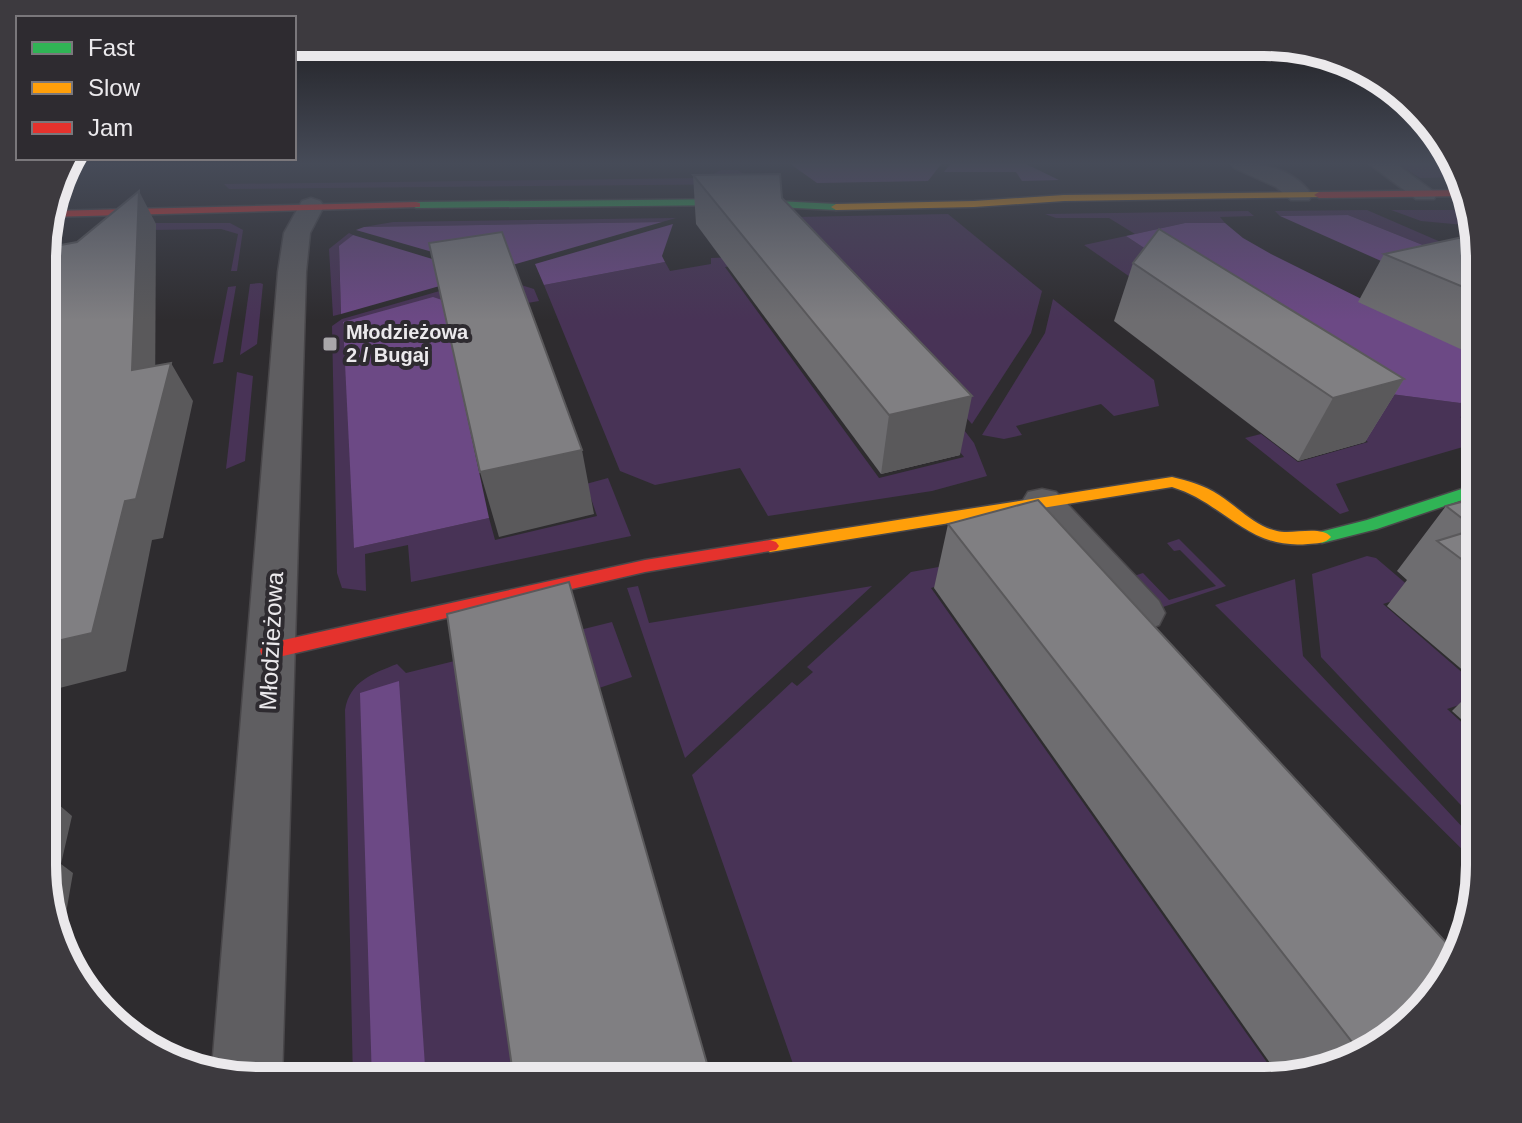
<svg xmlns="http://www.w3.org/2000/svg" width="1522" height="1123" viewBox="0 0 1522 1123" font-family="Arial,sans-serif">
<style>
.green{fill:#483356}
.forest{fill:#6c4985}
.lines{fill:none;stroke-linecap:round;stroke-linejoin:round}
.street-casing{stroke:#49474a;stroke-width:3}
.fast-casing{stroke:#49474a;stroke-width:3}
.slow-casing{stroke:#49474a;stroke-width:3}
.jam-casing{stroke:#49474a;stroke-width:3}
.street{fill:#5f5e61;fill-rule:evenodd}
.fast{fill:#30b455;fill-rule:evenodd}
.slow{fill:#ff9f0a;fill-rule:evenodd}
.jam{fill:#e5322d;fill-rule:evenodd}
.wall{fill:#6e6d70}
.shaded-wall{fill:#5a595b}
.building{fill:#807f82;stroke:#5a595b;stroke-width:2}
.poi-dot{fill:#a9a7aa;stroke:#2e2b30;stroke-width:3}
.labels{text-anchor:middle;dominant-baseline:central;stroke-width:8;stroke-linejoin:round;paint-order:stroke}
.far-poi-label{font-size:20px;font-weight:bold;fill:#ebe9ec;stroke:#2e2b30;text-anchor:start}
.street-label{font-size:24px;fill:#ebe9ec;stroke:#2e2b30}
.rim{fill:none;stroke:#ebe9ec;stroke-width:10}
</style>
<rect width="100%" height="100%" fill="#2e2c2f"/>
<g class="green">
<polygon points="1397,163 1458,163 1462,177 1420,178"/>
<polygon points="721,170 738,170 757,184 229,189 224,184 706,178"/>
<polygon points="1367,210 1480,259 1480,268 1348,215 1280,216 1275,211"/>
<polygon points="1391,210 1470,210 1475,226 1421,221"/>
<polygon points="1248,211 1254,216 1220,217 1225,223 1185,223 1135,234 1109,218 1056,218 1045,214"/>
<polygon points="948,214 1042,291 1031,333 972,424 801,238 796,217"/>
<polygon points="676,218 662,222 364,227 393,222"/>
<polygon points="140,223 230,223 243,230 237,271 231,271 238,234 221,229 149,230"/>
<polygon points="349,233 353,235 339,247 341,314 333,316 329,249"/>
<polygon points="1126,236 1360,390 1460,403 1480,398 1480,411 1460,417 1480,429 1480,442 1336,484 1349,511 1340,514 1245,438 1261,434 1298,462 1368,442 1084,245"/>
<polygon points="789,255 725,267 879,478 964,457 941,429 961,426 974,443 987,476 932,491 768,516 740,468 655,485 620,471 544,285 665,262 670,271 711,264 711,258"/>
<polygon points="492,276 534,289 539,301 522,304 354,548 489,518 495,540 597,516 586,484 608,478 631,536 411,582 408,545 365,554 366,591 342,588 337,573 332,326 342,319"/>
<polygon points="260,283 263,284 257,344 240,355 250,284"/>
<polygon points="236,286 223,362 213,364 228,287"/>
<polygon points="1053,299 1154,380 1159,406 1114,416 1101,404 1016,426 1022,435 1004,439 982,435 1045,333"/>
<polygon points="237,372 253,376 245,461 226,469"/>
<polygon points="1179,539 1226,586 1160,608 1131,577 1143,573 1169,600 1216,586 1180,550 1174,551 1167,543"/>
<polygon points="1016,553 1020,562 931,588 1278,1078 1264,1081 799,1081 692,775 792,682 797,686 813,672 807,667 911,572"/>
<polygon points="1367,556 1376,558 1417,593 1383,604 1480,688 1480,698 1447,709 1480,739 1480,818 1475,820 1321,657 1312,574"/>
<polygon points="1295,579 1303,656 1480,846 1480,867 1215,605"/>
<polygon points="638,586 649,623 872,586 685,758 627,588"/>
<path d="M612 622 632 677 599 688 534 1081H353L345 710C350 681 372 674 397 664L406 673Z"/>
</g>
<g class="forest">
<polygon points="789,163 942,163 928,181 817,183"/>
<polygon points="951,163 1024,163 1059,180 1022,181 1016,172 944,172"/>
<polygon points="1348,215 1480,268 1480,305 1280,216"/>
<polygon points="662,222 495,270 356,230 364,227"/>
<polygon points="1185,223 1225,223 1243,238 1271,254 1480,358 1480,398 1460,403 1360,390 1126,236"/>
<polygon points="673,224 662,256 665,262 544,285 535,264"/>
<polygon points="353,235 482,274 341,314 339,246"/>
<polygon points="433,297 442,300 489,518 354,548 343,322"/>
<polygon points="399,681 426,1081 372,1081 360,693"/>
</g>
<g class="lines">
<defs>
<g id="street">
<path d="M1230 163C1260 162 1294 168 1312 195L1309 200H1291L1276 187 1234 168Z"/>
<polygon points="1368,163 1395,163 1437,194 1434,199 1416,199"/>
<polygon points="311,198 320,201 324,206 310,233 306,272 282,1081 245,1081 212,1068 278,272 284,233 302,201"/>
<polygon points="1042,489 1056,492 1159,601 1165,613 1159,625 1142,631 1125,625 1028,512 1022,502 1028,492"/>
</g>
<g id="fast">
<polygon points="734,199 836,204 841,207 836,210 734,205 416,208 411,205 416,202"/>
<polygon points="1480,483 1480,494 1377,529 1322,543 1313,537 1316,533 1367,520"/>
</g>
<g id="slow">
<polygon points="1319,192 1323,193 1323,197 1064,201 974,207 836,210 831,207 836,204 974,201 1064,195"/>
<path d="M1172 477C1188 481 1204 485 1219 495 1238 507 1254 526 1277 531 1292 535 1321 525 1331 537 1325 544 1317 543 1308 544 1247 550 1225 503 1172 487L770 552 761 546 770 540Z"/>
</g>
<g id="jam">
<polygon points="1465,190 1466,196 1319,198 1314,195 1319,192"/>
<polygon points="416,202 420,203 420,207 48,217 50,211"/>
<polygon points="770,540 776,542 779,546 776,550 645,572 270,659 263,657 260,651 263,645 270,643 645,560"/>
</g>
</defs>
<use href="#street" class="street-casing"/>
<use href="#fast" class="fast-casing"/>
<use href="#slow" class="slow-casing"/>
<use href="#jam" class="jam-casing"/>
<use href="#street" class="street"/>
<use href="#fast" class="fast"/>
<use href="#slow" class="slow"/>
<use href="#jam" class="jam"/>
</g>
<g class="wall">
<polygon points="693,175 782,198 960,455 881,474 696,224"/>
<polygon points="1475,226 1480,245 1480,358 1358,302 1384,254 1474,235 1472,230"/>
<polygon points="1133,263 1404,379 1365,442 1298,461 1114,321"/>
<polygon points="1480,497 1480,736 1452,711 1479,684 1387,606 1407,580 1397,571 1446,506"/>
<polygon points="948,524 1435,997 1360,1058 1280,1077 934,588"/>
</g>
<g class="shaded-wall">
<polygon points="139,191 156,224 155,407 132,370"/>
<polygon points="171,363 193,401 163,538 152,540 126,671 44,692 44,644 125,501"/>
<polygon points="1404,379 1365,442 1298,461 1333,398"/>
<polygon points="972,396 960,455 881,474 889,415"/>
<polygon points="582,450 594,514 499,537 480,472"/>
<polygon points="44,792 72,816 61,864 73,873 61,942 44,893"/>
</g>
<g class="building">
<polygon points="780,174 782,198 972,396 889,415 693,175"/>
<polygon points="139,191 132,370 171,363 136,499 125,501 92,633 44,644 44,248 77,242"/>
<polygon points="1159,229 1404,379 1333,398 1133,263"/>
<polygon points="502,232 582,450 480,472 429,243"/>
<polygon points="1477,234 1480,245 1480,294 1384,254"/>
<polygon points="1480,497 1480,573 1437,541 1476,529 1446,506"/>
<polygon points="1038,500 1453,950 1435,997 1363,1056 948,524"/>
<polygon points="569,582 712,1081 514,1081 447,614"/>
</g>
<linearGradient id="sky" x2="0" y2="1"><stop stop-color="#19181a"/><stop offset="0.51" stop-color="#464b58"/><stop offset="1" stop-color="#464b58" stop-opacity="0"/></linearGradient>
<rect width="1522" height="320" fill="url(#sky)"/>
<rect class="poi-dot" x="322" y="336" width="16" height="16" rx="4"/>
<g class="labels">
<g class="far-poi-label">
<text x="346" y="332">Młodzieżowa<tspan x="346" dy="23">2 / Bugaj</tspan></text>
</g>
<g class="street-label">
<text transform="translate(271 641) rotate(-87)">Młodzieżowa</text>
</g>
</g>
<path d="M0 0H1522V1123H0ZM258 56H1264A202 202 0 0 1 1466 258V865A202 202 0 0 1 1264 1067H258A202 202 0 0 1 56 865V258A202 202 0 0 1 258 56Z" fill="#3d3a3f" fill-rule="evenodd"/>
<path class="rim" d="M258 56H1264A202 202 0 0 1 1466 258V865A202 202 0 0 1 1264 1067H258A202 202 0 0 1 56 865V258A202 202 0 0 1 258 56Z"/>
<rect x="16" y="16" width="280" height="144" fill="#2e2b30" stroke="#7a777b" stroke-width="2"/>
<rect x="32" y="42" width="40" height="12" fill="#30b455" stroke="#7a777b" stroke-width="2"/>
<text x="88" y="56" font-size="24" fill="#ebe9ec">Fast</text>
<rect x="32" y="82" width="40" height="12" fill="#ff9f0a" stroke="#7a777b" stroke-width="2"/>
<text x="88" y="96" font-size="24" fill="#ebe9ec">Slow</text>
<rect x="32" y="122" width="40" height="12" fill="#e5322d" stroke="#7a777b" stroke-width="2"/>
<text x="88" y="136" font-size="24" fill="#ebe9ec">Jam</text>
</svg>
